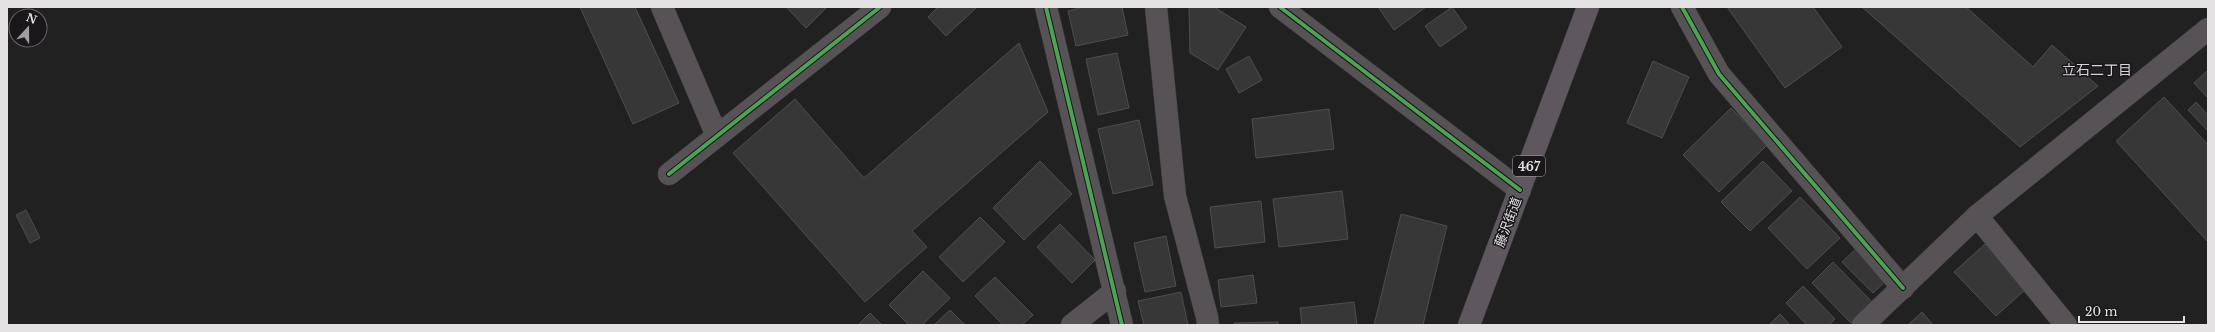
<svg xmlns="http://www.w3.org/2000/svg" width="2215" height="332" viewBox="0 0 2215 332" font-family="'Libre Baskerville','Noto Sans JP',serif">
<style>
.building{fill:#383738;stroke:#4f4e4f}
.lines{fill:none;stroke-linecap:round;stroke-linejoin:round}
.minor-casing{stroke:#3d3c3d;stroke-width:23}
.highway-casing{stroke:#3d3c3d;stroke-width:23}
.minor{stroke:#575256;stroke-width:22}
.highway{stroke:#5e585e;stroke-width:22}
.cycleway-casing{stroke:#191719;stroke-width:6}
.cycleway{stroke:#4ca352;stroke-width:4}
.labels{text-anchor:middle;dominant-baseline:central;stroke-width:3;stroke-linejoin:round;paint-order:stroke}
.shield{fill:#191719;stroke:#a7a5a6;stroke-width:1}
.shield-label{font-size:12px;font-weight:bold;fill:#e4e2e3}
.street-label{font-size:13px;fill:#e4e2e3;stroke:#191719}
.neighbourhood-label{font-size:14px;fill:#d8d5d8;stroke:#191719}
</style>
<rect width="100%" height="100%" fill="#222122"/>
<g class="building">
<polygon points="580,7 635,7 679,103 633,124"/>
<polygon points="786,7 827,7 806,28"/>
<polygon points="938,7 977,7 946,36 928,17"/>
<polygon points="1084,7 1122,7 1128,35 1076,46 1068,11"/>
<polygon points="1189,7 1214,7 1246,27 1218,70 1190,53"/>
<polygon points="1378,7 1426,7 1394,30"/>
<polygon points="1452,7 1467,28 1440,47 1425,26"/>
<polygon points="1727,7 1813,7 1842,47 1785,88"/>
<polygon points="1862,7 1966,7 2033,67 2052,45 2098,86 2020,147"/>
<polygon points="1019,43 1048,112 912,231 927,247 865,302 733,153 795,99 864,178"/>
<polygon points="1117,53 1129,108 1098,115 1086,59"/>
<polygon points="1249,56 1262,80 1239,93 1226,69"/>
<polygon points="1653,61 1689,77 1662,138 1627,123"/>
<polygon points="2208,70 2208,98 2194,83"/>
<polygon points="2164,97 2208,145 2208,242 2116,141"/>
<polygon points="2196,102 2208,115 2208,131 2188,110"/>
<polygon points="1731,108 1767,145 1719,192 1683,155"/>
<polygon points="1329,109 1334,149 1256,158 1252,119"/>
<polygon points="1139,120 1153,185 1113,194 1098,129"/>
<polygon points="1040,161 1072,194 1024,240 993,208"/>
<polygon points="1763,161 1792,191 1750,231 1721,202"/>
<polygon points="1342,191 1348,239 1279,247 1273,199"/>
<polygon points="1800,197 1840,238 1807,269 1768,228"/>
<polygon points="1261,201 1265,242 1215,248 1210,207"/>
<polygon points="26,210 40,238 30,243 16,215"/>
<polygon points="1401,214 1447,226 1423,325 1374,325"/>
<polygon points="980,217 1005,242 963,282 939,257"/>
<polygon points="1060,224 1095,260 1072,283 1037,247"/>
<polygon points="1166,236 1176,286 1145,292 1134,243"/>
<polygon points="1985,244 2026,289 1996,316 1954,272"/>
<polygon points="1856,249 1886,281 1873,293 1842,262"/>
<polygon points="1833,262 1872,302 1851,323 1812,283"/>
<polygon points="923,271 950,298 922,325 909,325 889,305"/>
<polygon points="1253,275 1257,303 1221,307 1218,280"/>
<polygon points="995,277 1033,315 1022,325 1003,325 975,296"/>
<polygon points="1803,286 1835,319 1829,325 1807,325 1786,303"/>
<polygon points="1181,292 1188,325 1144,325 1138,301"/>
<polygon points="1354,302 1357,325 1302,325 1300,308"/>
<polygon points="950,310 965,325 934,325"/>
<polygon points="1922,312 1933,325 1908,325"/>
<polygon points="870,313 882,325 858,325"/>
<polygon points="1780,314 1790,325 1769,325"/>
<polygon points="1278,322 1278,325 1234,325 1234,323"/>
</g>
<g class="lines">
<defs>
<g id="minor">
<polyline points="662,7 717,136"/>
<polyline points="1046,7 1122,325"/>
<polyline points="1156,7 1175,196 1207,317 1208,325"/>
<polyline points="1280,7 1520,190"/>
<polyline points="1682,7 1719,74 1903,288"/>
<polyline points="669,174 880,7"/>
<polyline points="1977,216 2066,325"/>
<polyline points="1072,325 1115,291"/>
<polyline points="1863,325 1977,216 2208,29"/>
</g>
<polyline id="highway" points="1469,325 1588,7"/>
</defs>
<use href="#minor" class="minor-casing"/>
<use href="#highway" class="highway-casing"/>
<use href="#minor" class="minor"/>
<use href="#highway" class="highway"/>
<defs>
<g id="cycleway">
<polyline points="1046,7 1122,325"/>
<polyline points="1280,7 1520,190"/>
<polyline points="1682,7 1719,74 1903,288"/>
<polyline points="669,174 880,7"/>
</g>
</defs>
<use href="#cycleway" class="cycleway-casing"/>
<use href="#cycleway" class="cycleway"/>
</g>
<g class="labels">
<rect class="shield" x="1513" y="156" width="32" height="20" rx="3"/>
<g class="shield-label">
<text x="1529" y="166">467</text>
</g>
<g class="street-label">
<text transform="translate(1508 222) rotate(-69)">藤沢街道</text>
</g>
<g class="neighbourhood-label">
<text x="2097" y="70">立石二丁目</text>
</g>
</g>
<rect width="2215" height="332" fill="none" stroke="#e4e2e3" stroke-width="16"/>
<g transform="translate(28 28) rotate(21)"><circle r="19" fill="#191719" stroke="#6a686a"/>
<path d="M0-3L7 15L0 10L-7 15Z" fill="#a09e9f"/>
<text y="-6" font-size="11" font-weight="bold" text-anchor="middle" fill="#e4e2e3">N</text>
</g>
<path d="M2079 316v6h105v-6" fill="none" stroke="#e4e2e3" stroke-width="2"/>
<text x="2085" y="316" font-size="12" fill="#e4e2e3" stroke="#191719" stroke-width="3" paint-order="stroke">20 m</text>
</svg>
